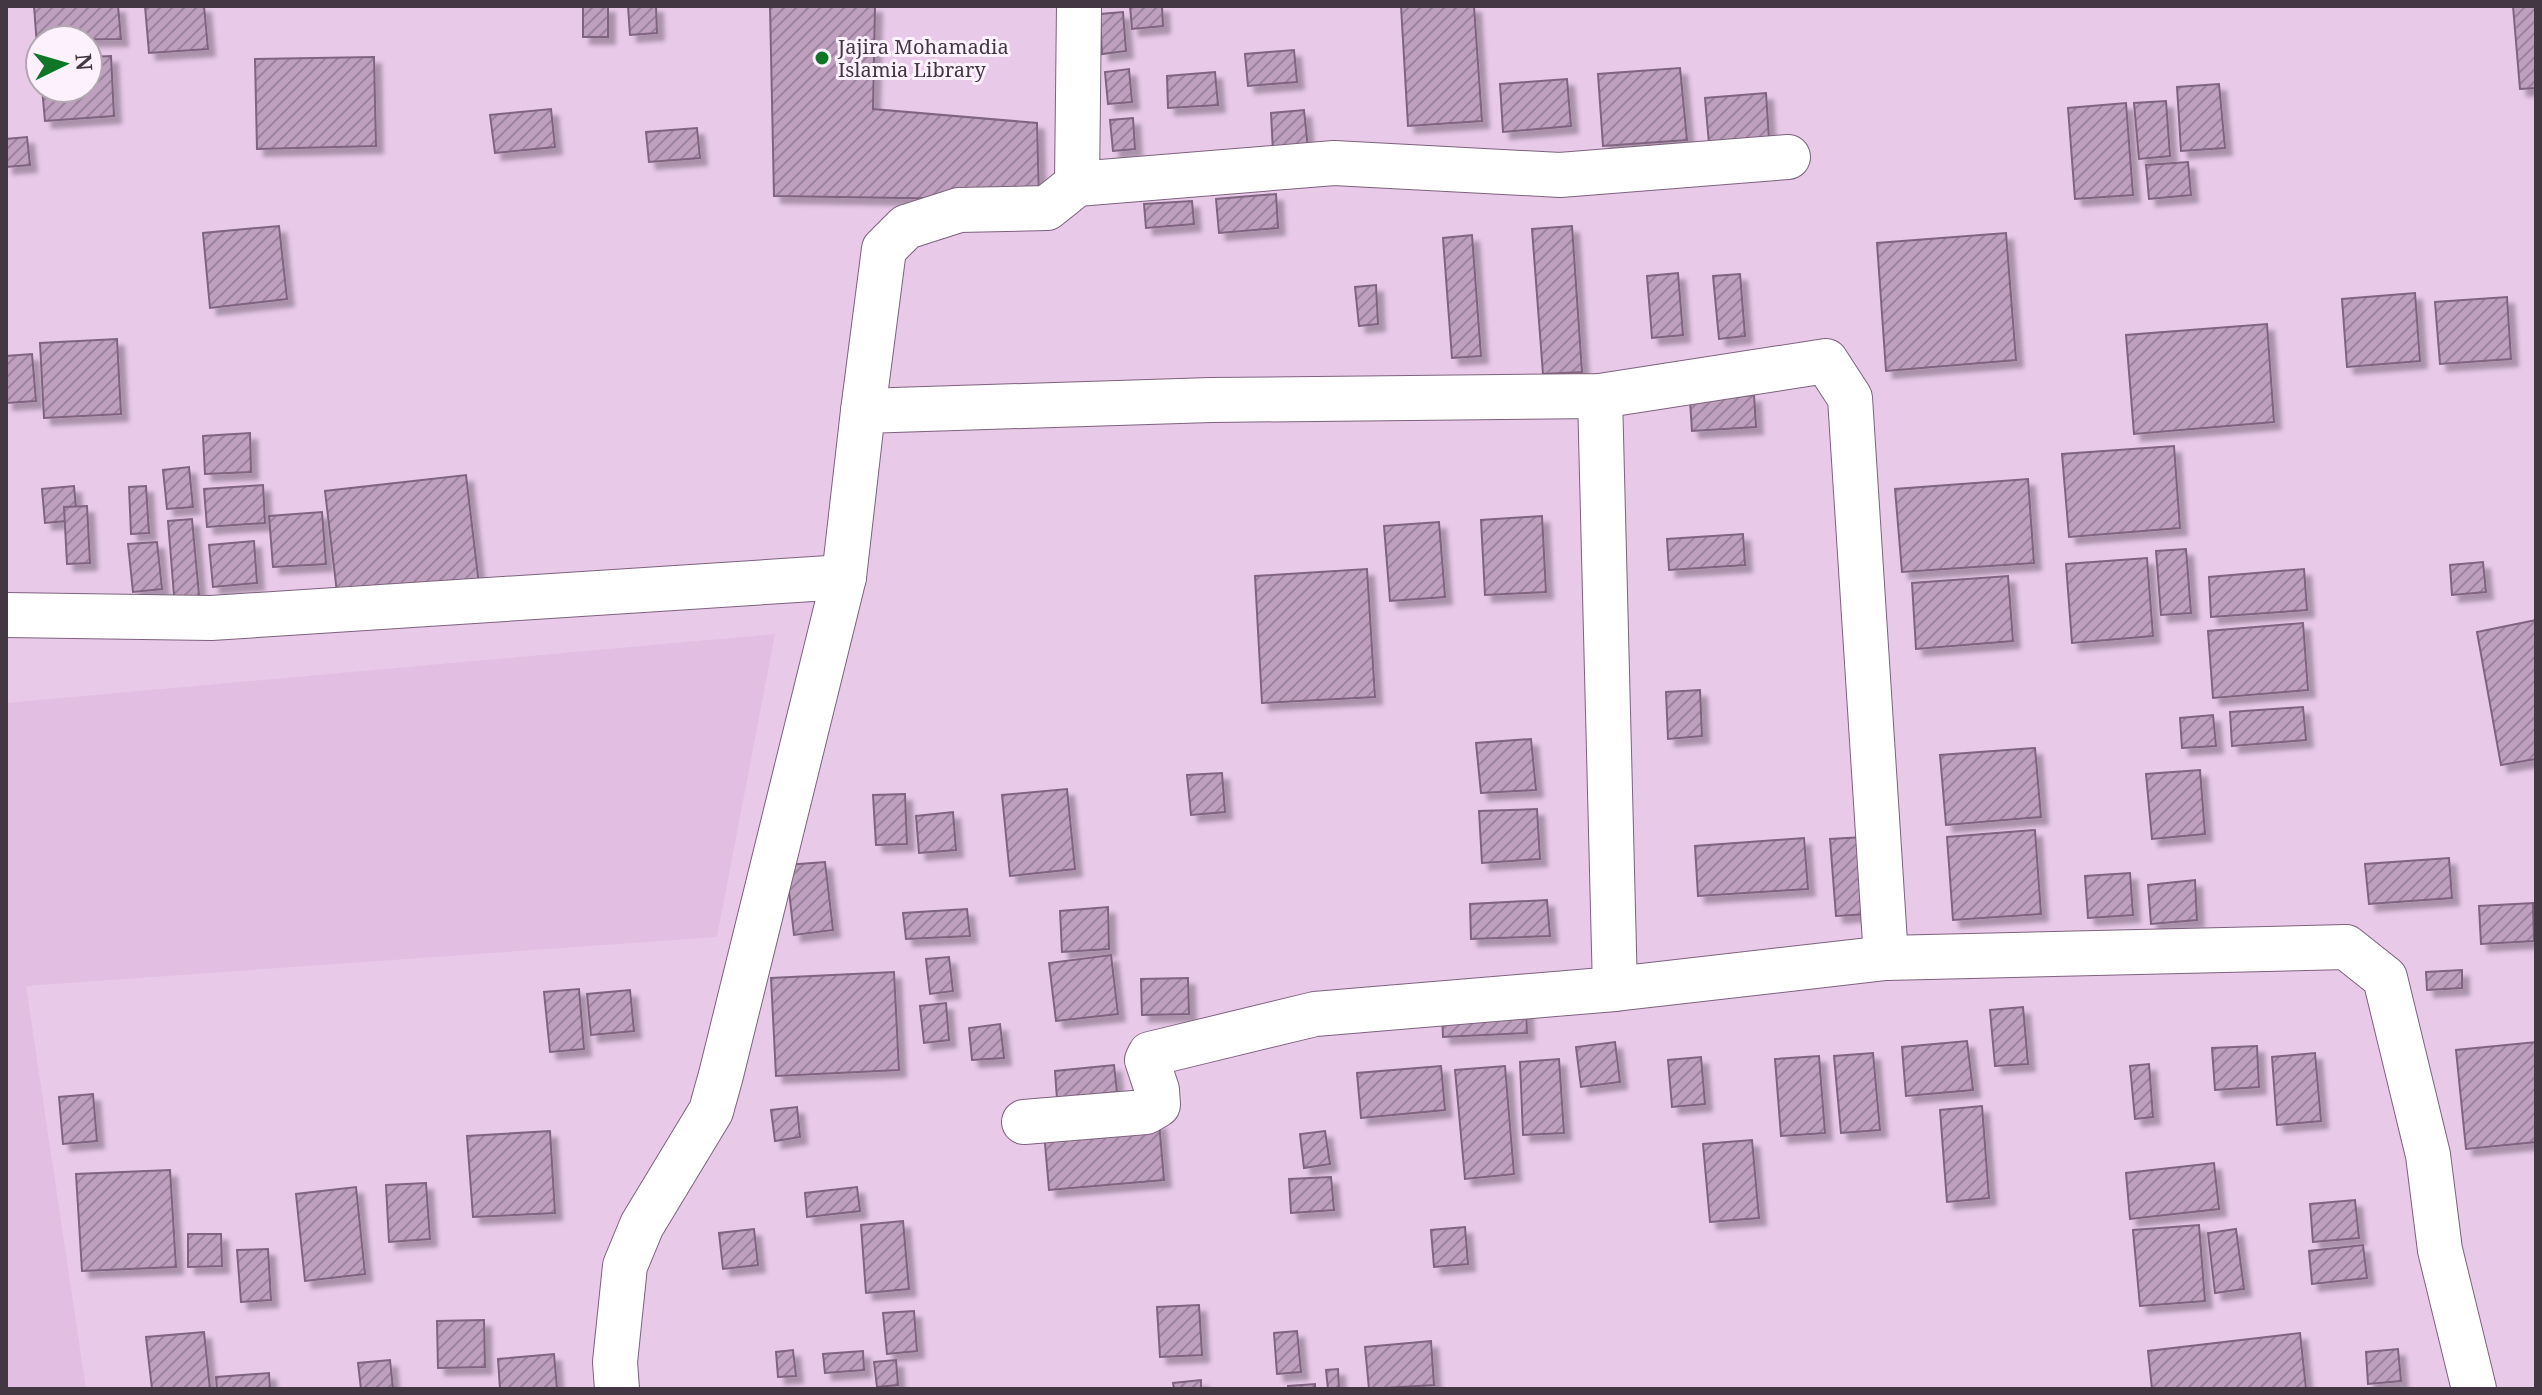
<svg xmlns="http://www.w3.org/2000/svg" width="2542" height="1395" viewBox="0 0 2542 1395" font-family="'Noto Serif',serif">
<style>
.built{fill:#e3bee3}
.building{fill:url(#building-hatch);stroke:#7f647f;stroke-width:2;filter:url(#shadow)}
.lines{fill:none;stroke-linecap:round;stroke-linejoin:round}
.minor-casing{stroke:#7d627e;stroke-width:46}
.minor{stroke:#fff;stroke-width:44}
.poi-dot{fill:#107627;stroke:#fef1fe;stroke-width:3}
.labels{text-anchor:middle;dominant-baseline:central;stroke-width:6;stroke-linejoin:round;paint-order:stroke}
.poi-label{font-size:20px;fill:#433743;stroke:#fef1fe;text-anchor:start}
</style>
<defs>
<pattern id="building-hatch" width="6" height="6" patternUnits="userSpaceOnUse" patternTransform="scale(2)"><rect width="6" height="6" fill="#bea0be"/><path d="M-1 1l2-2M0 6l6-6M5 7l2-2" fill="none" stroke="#9c839c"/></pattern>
<filter id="shadow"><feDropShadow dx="7" dy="7" stdDeviation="2" flood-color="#0004"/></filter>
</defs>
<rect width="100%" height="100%" fill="#e8c9e8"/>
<polygon class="built" points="775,634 717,937 26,986 86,1389 6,1389 6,703"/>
<g class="building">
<polygon points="34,6 118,6 121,39 40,40 37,46"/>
<polygon points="145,6 204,6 208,49 149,53"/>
<rect x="583" y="6" width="25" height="31"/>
<polygon points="628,6 656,6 657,33 630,35"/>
<polygon points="770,6 875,6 873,109 1037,123 1039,200 774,196"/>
<polygon points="1130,6 1162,6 1163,26 1132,29"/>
<polygon points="1401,6 1474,6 1482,121 1408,126"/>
<polygon points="2513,6 2536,6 2536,88 2520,89"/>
<polygon points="1123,12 1126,51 1102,54 1100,14"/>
<polygon points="1294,50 1297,82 1248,86 1245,54"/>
<polygon points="111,56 114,116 45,121 42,88 88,88 88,57"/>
<polygon points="374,57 376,146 257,149 255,59"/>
<polygon points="1680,68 1687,140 1603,146 1598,74"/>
<polygon points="1129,69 1132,102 1108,104 1105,72"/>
<polygon points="1215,72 1218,105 1168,108 1167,76"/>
<polygon points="1567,79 1571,126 1503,132 1500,84"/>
<polygon points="2219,84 2225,148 2181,151 2177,87"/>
<polygon points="1766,93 1769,139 1709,144 1705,98"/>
<polygon points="2166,101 2170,156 2139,159 2134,103"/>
<polygon points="2126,103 2133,195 2075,199 2068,108"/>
<polygon points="551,109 555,147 495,153 490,115"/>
<polygon points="1304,110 1308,149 1273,152 1271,113"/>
<polygon points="1133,118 1135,149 1113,151 1110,120"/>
<polygon points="697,128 700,158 649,162 646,132"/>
<polygon points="27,137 30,165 6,167 6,139"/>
<polygon points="2188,162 2191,195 2149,199 2146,165"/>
<polygon points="1276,194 1278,228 1219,233 1216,199"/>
<polygon points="1192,201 1194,224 1146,228 1144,204"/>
<polygon points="279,226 287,299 210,308 203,233"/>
<polygon points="1572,226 1582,372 1543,374 1532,229"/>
<polygon points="2006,233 2016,360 1886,371 1877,243"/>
<polygon points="1472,235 1481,356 1452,358 1443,238"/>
<polygon points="1678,273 1683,335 1652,338 1647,276"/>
<polygon points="1740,274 1745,336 1719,339 1713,276"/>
<polygon points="1376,285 1378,324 1359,326 1355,287"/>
<polygon points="2415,293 2420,361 2347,367 2342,299"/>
<polygon points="2507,297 2511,359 2440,364 2435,302"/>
<polygon points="2267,324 2274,422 2134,434 2126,335"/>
<polygon points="117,339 121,414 44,418 40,343"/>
<polygon points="32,354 36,401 6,403 6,356"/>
<polygon points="1754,395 1756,427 1692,431 1690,401"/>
<polygon points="250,433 251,472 205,474 203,436"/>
<polygon points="2174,446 2180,528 2069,537 2062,454"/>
<polygon points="189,467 193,507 167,509 163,470"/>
<polygon points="466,475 479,585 338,601 325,491"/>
<polygon points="2028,479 2034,563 1902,572 1895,489"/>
<polygon points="263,485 265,523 207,527 204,489"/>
<polygon points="74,486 77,520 45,523 42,489"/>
<polygon points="146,486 149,533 131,534 129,487"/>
<polygon points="87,506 90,563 67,564 64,507"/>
<polygon points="322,512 326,564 273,567 269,516"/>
<polygon points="1542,516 1546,592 1485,595 1481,520"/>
<polygon points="192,519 200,606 175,608 168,521"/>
<polygon points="1439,522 1445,597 1390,601 1384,526"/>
<polygon points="1743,534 1745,565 1669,570 1667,539"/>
<polygon points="254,541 257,583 213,587 209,545"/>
<polygon points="157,542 162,589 133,592 128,544"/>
<polygon points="2186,549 2191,613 2161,615 2156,551"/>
<polygon points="2147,558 2153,636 2072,643 2066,564"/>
<polygon points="2483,562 2486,592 2452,595 2450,565"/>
<polygon points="1367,569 1375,697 1262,703 1255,576"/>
<polygon points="2304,569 2307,610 2211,617 2209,577"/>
<polygon points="2008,576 2013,641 1916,649 1912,583"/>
<polygon points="2536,620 2536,759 2501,765 2477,632"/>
<polygon points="2303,623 2308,690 2213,698 2208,631"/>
<polygon points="1700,690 1702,736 1668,739 1666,692"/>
<polygon points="2303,707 2306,740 2232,746 2230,712"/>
<polygon points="2213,715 2216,746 2182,748 2180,718"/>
<polygon points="1531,739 1536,790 1481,793 1476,743"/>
<polygon points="2035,748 2041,817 1946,825 1940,755"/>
<polygon points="2200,770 2205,834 2152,839 2146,774"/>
<polygon points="1222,773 1225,812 1191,815 1187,775"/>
<polygon points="1067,789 1075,869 1010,876 1002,795"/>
<polygon points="905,794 907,844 876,845 873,795"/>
<polygon points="1537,809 1540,859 1482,863 1479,811"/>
<polygon points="953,812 956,850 919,853 916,816"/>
<polygon points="2035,830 2041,914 1953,920 1947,837"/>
<polygon points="1864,837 1869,914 1836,916 1830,839"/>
<polygon points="1804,838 1808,889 1698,896 1695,846"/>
<polygon points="2449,858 2452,898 2369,904 2365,864"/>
<polygon points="825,862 833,930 794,935 786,865"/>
<polygon points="2130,873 2133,915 2088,918 2085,876"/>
<polygon points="2195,880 2197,920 2151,924 2148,885"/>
<polygon points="1547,900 1550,936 1471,939 1470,904"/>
<polygon points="2533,903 2534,941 2481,944 2479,906"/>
<polygon points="1108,907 1109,949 1062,952 1060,911"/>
<polygon points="967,909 970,936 906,939 903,913"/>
<polygon points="1111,955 1118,1014 1056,1021 1049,963"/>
<polygon points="949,957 953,991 930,994 926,959"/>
<polygon points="2462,970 2462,988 2427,990 2426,972"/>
<polygon points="894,972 899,1070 776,1076 771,978"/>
<polygon points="1188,978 1189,1014 1142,1015 1141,979"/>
<polygon points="579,989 584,1049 550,1052 544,992"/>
<polygon points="630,990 634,1031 591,1035 587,994"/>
<polygon points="946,1003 949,1040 924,1043 920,1006"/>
<polygon points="2023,1007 2028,1064 1995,1066 1990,1010"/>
<polygon points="1526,1009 1527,1033 1443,1037 1442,1014"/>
<polygon points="1000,1024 1004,1058 972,1060 969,1028"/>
<polygon points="1967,1041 1973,1090 1906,1096 1902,1047"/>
<polygon points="1615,1042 1620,1082 1581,1087 1576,1047"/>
<polygon points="2536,1042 2536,1142 2466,1149 2456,1050"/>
<polygon points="2257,1046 2259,1087 2215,1090 2212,1048"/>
<polygon points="1873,1053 1880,1130 1841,1133 1834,1056"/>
<polygon points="2315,1053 2321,1121 2277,1125 2272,1057"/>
<polygon points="1819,1056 1825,1133 1781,1136 1775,1059"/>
<polygon points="1701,1057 1705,1104 1672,1107 1668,1060"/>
<polygon points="1559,1059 1564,1133 1523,1135 1520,1062"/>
<polygon points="2149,1064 2153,1117 2135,1119 2130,1066"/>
<polygon points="1114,1065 1117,1092 1057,1099 1055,1071"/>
<polygon points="1441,1066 1445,1110 1361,1118 1357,1073"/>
<polygon points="1505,1066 1514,1174 1465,1179 1455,1070"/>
<polygon points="93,1094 97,1141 63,1144 59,1097"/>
<polygon points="1982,1106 1989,1198 1947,1202 1940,1110"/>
<polygon points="797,1107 800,1137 775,1141 771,1110"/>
<polygon points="1159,1122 1164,1180 1049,1190 1044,1132"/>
<polygon points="550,1131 555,1213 473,1217 467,1136"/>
<polygon points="1325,1131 1330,1164 1304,1168 1300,1134"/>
<polygon points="1752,1140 1759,1218 1710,1222 1703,1144"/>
<polygon points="2214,1163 2219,1209 2130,1219 2126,1173"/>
<polygon points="170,1170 176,1267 82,1271 76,1174"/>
<polygon points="1331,1177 1334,1210 1291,1213 1289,1179"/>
<polygon points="426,1183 430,1239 389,1242 386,1185"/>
<polygon points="356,1187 365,1274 305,1281 296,1194"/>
<polygon points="857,1187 860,1211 807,1217 805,1193"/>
<polygon points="2355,1200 2359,1238 2313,1242 2310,1204"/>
<polygon points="903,1221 909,1289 866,1293 861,1225"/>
<polygon points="2199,1225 2205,1301 2140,1306 2133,1230"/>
<polygon points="1465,1227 1468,1264 1434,1267 1431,1230"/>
<polygon points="754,1229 758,1265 723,1269 719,1233"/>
<polygon points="2236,1229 2244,1289 2215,1293 2208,1233"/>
<polygon points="188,1234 221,1234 222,1266 188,1267"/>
<polygon points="2363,1245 2367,1278 2312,1284 2309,1251"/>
<polygon points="268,1249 271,1300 241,1302 237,1250"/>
<polygon points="1199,1305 1202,1355 1160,1357 1157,1307"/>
<polygon points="914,1311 917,1351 887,1354 883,1313"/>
<polygon points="484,1320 485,1367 438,1368 437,1321"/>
<polygon points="1297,1331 1301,1372 1277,1374 1274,1333"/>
<polygon points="204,1332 210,1389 152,1389 146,1337"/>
<polygon points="2300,1333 2306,1389 2152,1389 2148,1351"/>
<polygon points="1431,1341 1434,1385 1369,1389 1365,1347"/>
<polygon points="2398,1349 2401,1381 2368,1384 2366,1352"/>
<polygon points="793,1350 796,1376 778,1377 776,1352"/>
<polygon points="863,1351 864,1370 825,1373 823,1354"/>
<polygon points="554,1354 557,1389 500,1389 498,1359"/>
<polygon points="390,1360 393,1389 361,1389 358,1363"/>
<polygon points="896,1360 898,1385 877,1387 874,1362"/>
<polygon points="1338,1369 1339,1389 1328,1389 1326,1370"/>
<polygon points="269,1373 270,1389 217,1389 216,1377"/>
<polygon points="1201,1380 1201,1389 1174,1389 1173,1383"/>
<polygon points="1315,1384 1315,1389 1288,1389 1288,1386"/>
</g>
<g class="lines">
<defs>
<g id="minor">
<polyline points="1077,184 1079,6"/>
<polyline points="1600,396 1615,989"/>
<polyline points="863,411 884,249 906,227 959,210 1047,208 1077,184 1334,163 1560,175 1788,157"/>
<polyline points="6,615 211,618 844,577"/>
<polyline points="1024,1122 1146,1112 1158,1105 1157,1090 1147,1060 1150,1054 1315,1014 1615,989 1886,958 2346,947 2385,978 2428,1155 2440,1250 2474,1389"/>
<polyline points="617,1389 615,1362 625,1266 642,1225 711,1111 721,1075 844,577 863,411 1211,400 1600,396 1826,361 1850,398 1886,958"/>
</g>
</defs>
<use href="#minor" class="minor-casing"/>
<use href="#minor" class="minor"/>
</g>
<circle class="poi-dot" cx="822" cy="58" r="8"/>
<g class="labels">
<g class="poi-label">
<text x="838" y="46">Jajira Mohamadia<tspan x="838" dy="23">Islamia Library</tspan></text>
</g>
</g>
<rect width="2542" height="1395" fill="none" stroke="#433743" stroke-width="16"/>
<g transform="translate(64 64) rotate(85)"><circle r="38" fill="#fef1fe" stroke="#b3a7b3" stroke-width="2"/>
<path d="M0-6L14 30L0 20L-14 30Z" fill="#107627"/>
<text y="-12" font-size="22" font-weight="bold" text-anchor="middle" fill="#433743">N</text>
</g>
</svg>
